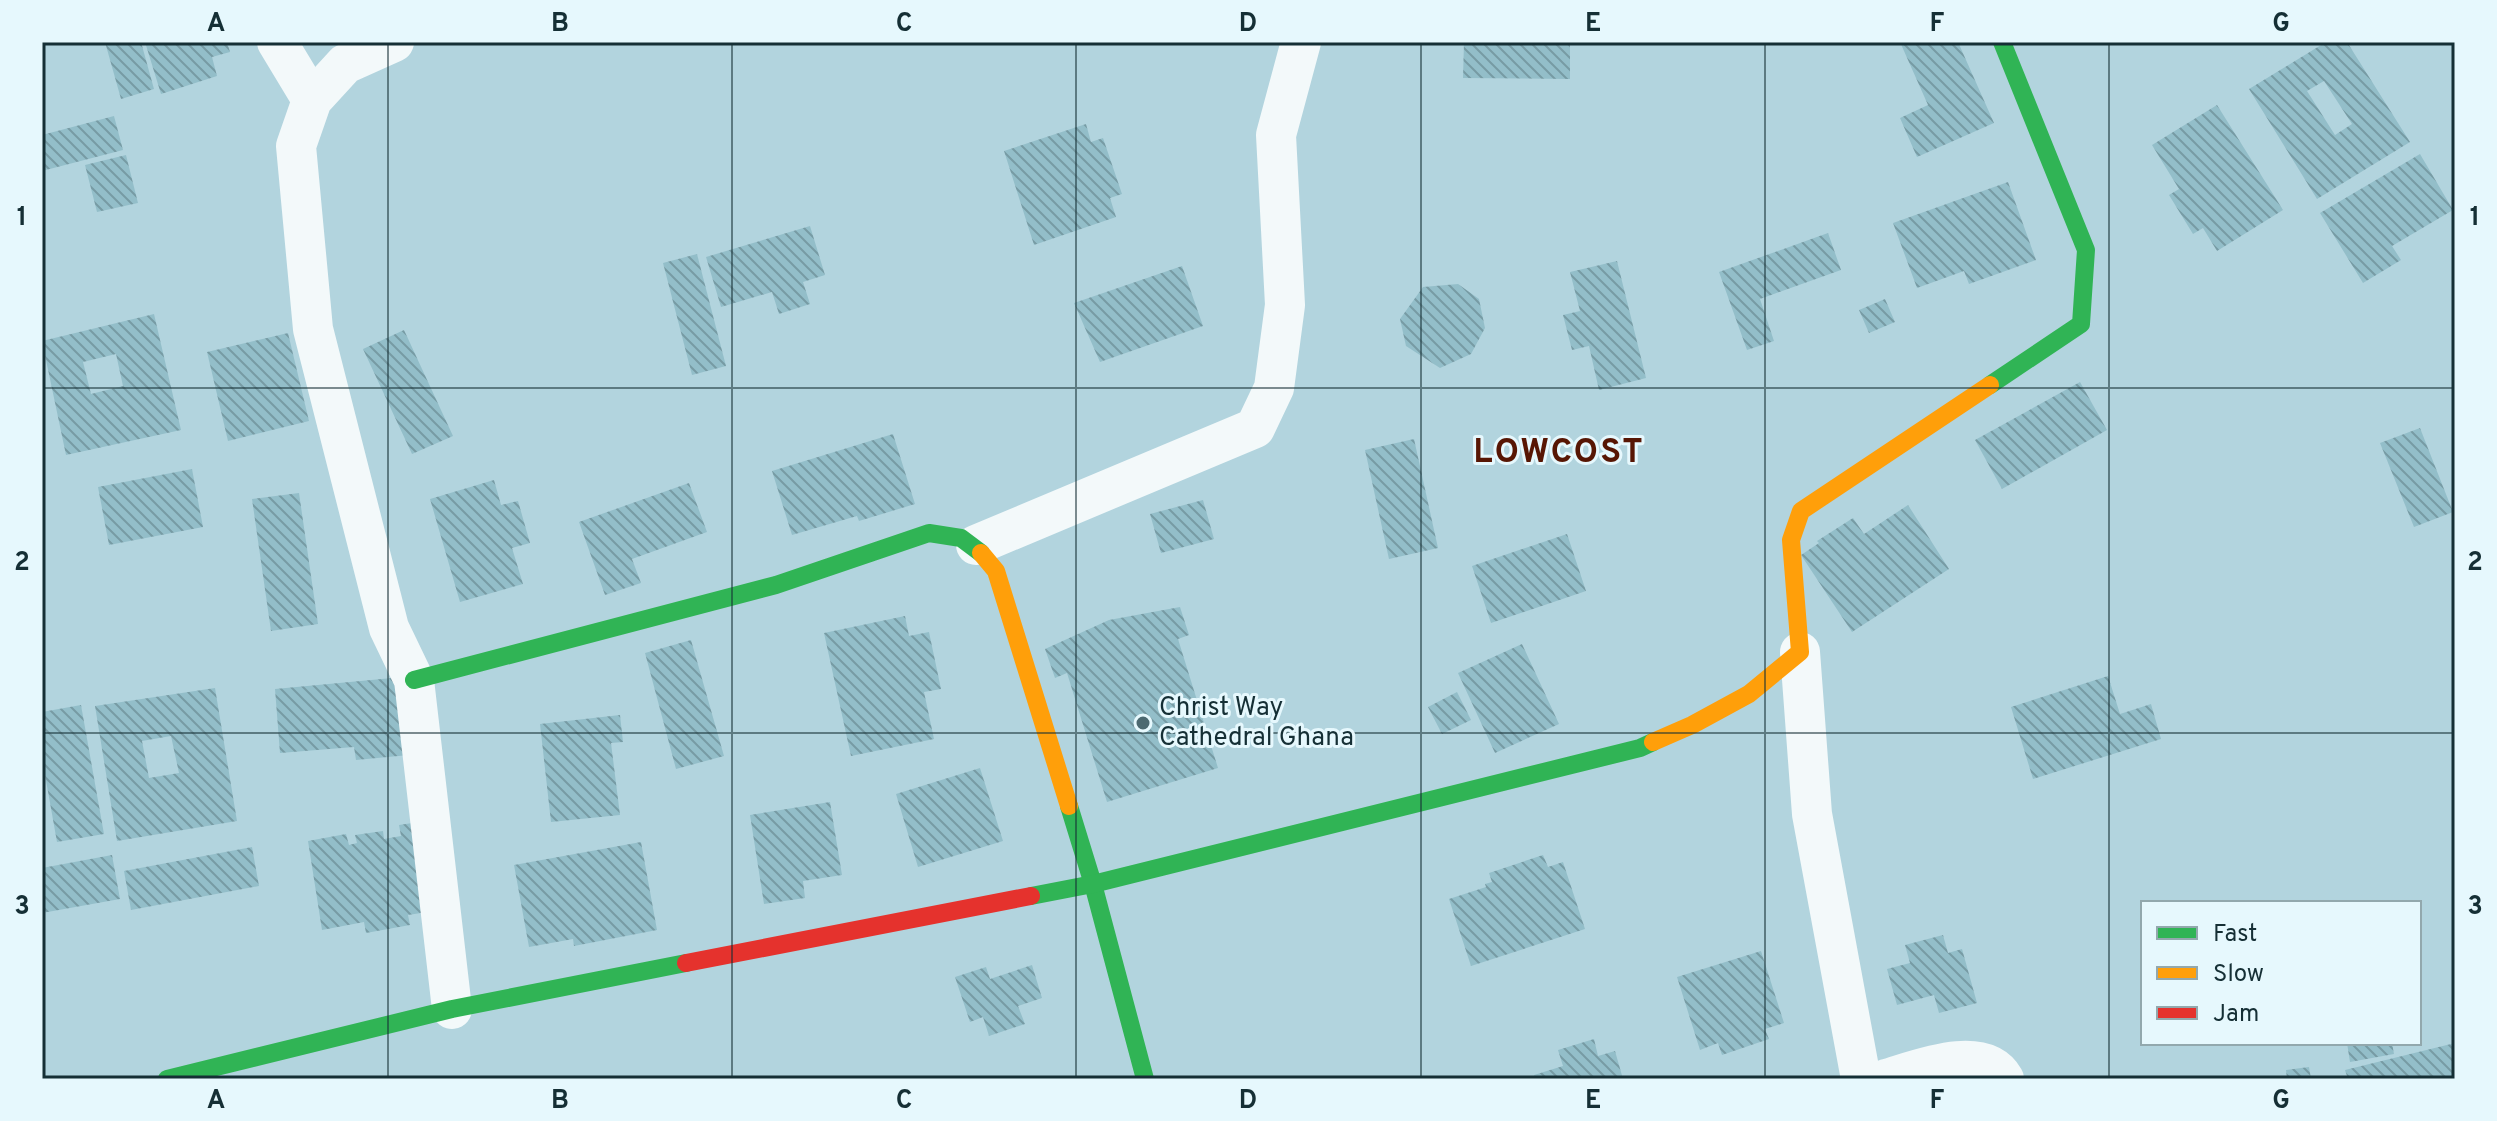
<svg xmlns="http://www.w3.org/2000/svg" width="2497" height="1121" viewBox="0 0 2497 1121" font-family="Overpass,sans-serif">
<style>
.building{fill:url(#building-back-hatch);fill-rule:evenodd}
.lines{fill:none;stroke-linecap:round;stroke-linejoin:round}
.street{stroke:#f3f9fa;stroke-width:40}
.fast{stroke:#30b455;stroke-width:18}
.slow{stroke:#ff9f0a;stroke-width:18}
.jam{stroke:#e5322d;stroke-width:18}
.grid{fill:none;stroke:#152f35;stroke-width:2;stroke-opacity:0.55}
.poi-dot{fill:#4c6970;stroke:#e6f8fd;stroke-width:3}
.labels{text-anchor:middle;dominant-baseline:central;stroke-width:6;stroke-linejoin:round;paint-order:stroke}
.poi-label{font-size:26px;fill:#152f35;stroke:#e6f8fd;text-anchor:start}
.district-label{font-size:34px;font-weight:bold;letter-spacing:2px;fill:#571604;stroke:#e6f8fd}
.neatline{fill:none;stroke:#152f35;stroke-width:3}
.grid-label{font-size:26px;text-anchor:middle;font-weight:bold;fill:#152f35}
</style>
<defs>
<pattern id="building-back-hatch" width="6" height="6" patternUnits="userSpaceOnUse" patternTransform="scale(2)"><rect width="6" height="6" fill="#93bec9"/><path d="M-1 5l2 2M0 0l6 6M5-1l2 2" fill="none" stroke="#779ba4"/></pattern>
</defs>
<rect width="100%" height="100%" fill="#b2d4de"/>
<g class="building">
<polygon points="105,42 141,42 154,89 121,99"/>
<polygon points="145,42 227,42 230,52 212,57 217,76 161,94"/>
<polygon points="1464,42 1570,42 1570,79 1463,78"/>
<polygon points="1900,42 1958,42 1994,123 1917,157 1900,118 1928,105"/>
<path d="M2326 42H2347L2410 142 2317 199 2249 89ZM2324 81 2352 124 2335 135 2307 91Z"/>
<polygon points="2217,105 2283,210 2217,251 2203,228 2193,234 2169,195 2179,189 2152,145"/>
<polygon points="114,116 123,150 42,171 42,135"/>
<polygon points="1086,124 1091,142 1103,138 1122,194 1110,198 1116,217 1034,245 1004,151"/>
<polygon points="2420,154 2453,210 2392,246 2401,260 2363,283 2320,213"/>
<polygon points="126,155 138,203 97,212 85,165"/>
<polygon points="2008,182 2036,260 1969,284 1964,271 1917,288 1893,223"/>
<polygon points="810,226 825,275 803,282 810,304 779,314 772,292 721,307 706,257"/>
<polygon points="1828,233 1841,270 1760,299 1774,341 1747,350 1719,272"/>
<polygon points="697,254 726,366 692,375 663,263"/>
<polygon points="1617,261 1646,378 1599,390 1589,346 1572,350 1563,315 1580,311 1570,272"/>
<polygon points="1182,266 1203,326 1100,362 1074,303"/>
<polygon points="1458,284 1479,299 1485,328 1471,354 1440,368 1406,346 1400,319 1423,287"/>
<polygon points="1885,299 1895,322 1869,333 1859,310"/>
<path d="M154 314 181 430 66 455 42 341ZM116 354 123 386 91 394 83 362Z"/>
<polygon points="404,330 453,436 412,454 363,349"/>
<polygon points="288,333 309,421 228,441 207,352"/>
<polygon points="2080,382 2107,430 2002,489 1975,440"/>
<polygon points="2420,428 2453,512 2414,527 2380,443"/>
<polygon points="893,434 915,504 859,521 857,516 792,535 772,471"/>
<polygon points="1414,439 1438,548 1389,559 1365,450"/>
<polygon points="192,469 203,527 109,545 98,487"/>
<polygon points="494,480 501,505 518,501 530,543 512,548 523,584 460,602 430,499"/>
<polygon points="689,483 707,532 632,559 641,583 605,595 579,522"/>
<polygon points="299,493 318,624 271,631 252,499"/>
<polygon points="1203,500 1214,539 1161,553 1150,514"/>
<polygon points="1908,505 1949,569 1852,632 1801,555 1819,543 1817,541 1853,518 1864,534"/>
<polygon points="1567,534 1586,591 1491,623 1472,566"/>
<polygon points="1180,607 1189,635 1178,639 1218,768 1107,802 1067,673 1055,678 1045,649 1109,620"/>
<polygon points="905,616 909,636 929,632 941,689 924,692 934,739 851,756 824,633"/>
<polygon points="691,640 724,756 676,769 645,653"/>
<polygon points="1522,644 1559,724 1495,753 1458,673"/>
<polygon points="2108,676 2120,714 2151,704 2161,739 2033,779 2011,707"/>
<polygon points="403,677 409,755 356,760 354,747 280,753 275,689"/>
<path d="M215 688 237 821 117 841 95 706ZM171 736 179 773 149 778 142 741Z"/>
<polygon points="1457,692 1471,720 1442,734 1428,707"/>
<polygon points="81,705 104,834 57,842 42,758 42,712"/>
<polygon points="620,715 623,742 611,743 620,815 551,822 540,724"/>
<polygon points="980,768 1003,841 918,867 896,794"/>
<polygon points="830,802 842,875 803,881 805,898 764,904 750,815"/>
<polygon points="419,822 434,911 408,915 410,925 366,933 364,922 322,930 308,841 346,834 349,845 357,843 355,835 383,831 384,839 401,836 399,825"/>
<polygon points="641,842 657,930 574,946 573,939 529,947 514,865"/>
<polygon points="252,847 259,886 131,910 124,871"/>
<polygon points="112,855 120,899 42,913 42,868"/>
<polygon points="1543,855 1548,867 1563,862 1585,929 1471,966 1449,899 1486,887 1485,884 1492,882 1489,873"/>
<polygon points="1943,935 1948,953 1962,949 1977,1003 1939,1013 1934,995 1897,1005 1887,969 1910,963 1905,945"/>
<polygon points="1761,951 1784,1023 1765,1029 1769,1039 1722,1055 1718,1043 1700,1050 1677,977"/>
<polygon points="1032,965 1042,998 1018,1006 1025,1024 989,1036 983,1017 970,1022 955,977 986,967 990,979"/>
<polygon points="1594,1039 1598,1056 1615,1051 1623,1079 1535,1079 1534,1075 1563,1066 1558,1050"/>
<polygon points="2347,1043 2392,1043 2394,1054 2350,1062"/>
<polygon points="2455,1043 2455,1079 2348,1079 2345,1070"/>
<polygon points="2309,1067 2311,1079 2287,1079 2286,1070"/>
</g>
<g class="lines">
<g class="street">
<polyline points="277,42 312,100"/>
<polyline points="394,42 345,64 312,100 296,146 313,329 389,628 414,680 452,1009"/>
<polyline points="976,545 1255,428 1274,388 1285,305 1276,135 1301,42"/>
<polyline points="1800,652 1812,814 1861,1079"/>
<path d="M1886 1079C1917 1070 1983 1043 2004 1079"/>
</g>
<g class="fast">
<polyline points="1990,385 2081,324 2086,250 2002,42"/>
<polyline points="414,680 776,585 929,533 961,538 981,553"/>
<polyline points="1069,806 1093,884 1145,1079"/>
<polyline points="1031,896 1093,884 1640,748 1653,742"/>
<polyline points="167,1079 452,1009 686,963"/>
</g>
<g class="slow">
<polyline points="981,553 996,571 1069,806"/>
<polyline points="1653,742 1692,725 1749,694 1800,652 1791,540 1801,511 1990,385"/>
</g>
<polyline class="jam" points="686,963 1031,896"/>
</g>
<path class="grid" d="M388 42V1079M732 42V1079M1076 42V1079M1421 42V1079M1765 42V1079M2109 42V1079M42 388H2455M42 733H2455"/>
<circle class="poi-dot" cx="1143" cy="723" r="8"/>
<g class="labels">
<g class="poi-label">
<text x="1159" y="708">Christ Way<tspan x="1159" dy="30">Cathedral Ghana</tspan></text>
</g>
<g class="district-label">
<text x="1559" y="453">LOWCOST</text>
</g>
</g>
<rect width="2497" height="1121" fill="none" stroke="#e6f8fd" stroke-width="88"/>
<rect x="2141" y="901" width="280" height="144" fill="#e6f8fd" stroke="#92a8ad" stroke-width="2"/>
<rect x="2157" y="927" width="40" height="12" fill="#30b455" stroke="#92a8ad" stroke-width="2"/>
<text x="2213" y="941" font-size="24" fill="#152f35">Fast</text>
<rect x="2157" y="967" width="40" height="12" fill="#ff9f0a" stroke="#92a8ad" stroke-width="2"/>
<text x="2213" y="981" font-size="24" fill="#152f35">Slow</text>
<rect x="2157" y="1007" width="40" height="12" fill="#e5322d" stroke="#92a8ad" stroke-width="2"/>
<text x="2213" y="1021" font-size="24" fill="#152f35">Jam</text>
<rect x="44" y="44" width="2409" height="1033" class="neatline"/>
<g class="grid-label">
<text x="216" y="31">A</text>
<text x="560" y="31">B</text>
<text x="904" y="31">C</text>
<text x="1248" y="31">D</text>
<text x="1593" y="31">E</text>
<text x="1937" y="31">F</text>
<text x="2281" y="31">G</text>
<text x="22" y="225">1</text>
<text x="2475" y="225">1</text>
<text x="22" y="570">2</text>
<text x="2475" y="570">2</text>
<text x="22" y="914">3</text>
<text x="2475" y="914">3</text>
<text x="216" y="1108">A</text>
<text x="560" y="1108">B</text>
<text x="904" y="1108">C</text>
<text x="1248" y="1108">D</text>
<text x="1593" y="1108">E</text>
<text x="1937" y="1108">F</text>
<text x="2281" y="1108">G</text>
</g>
</svg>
